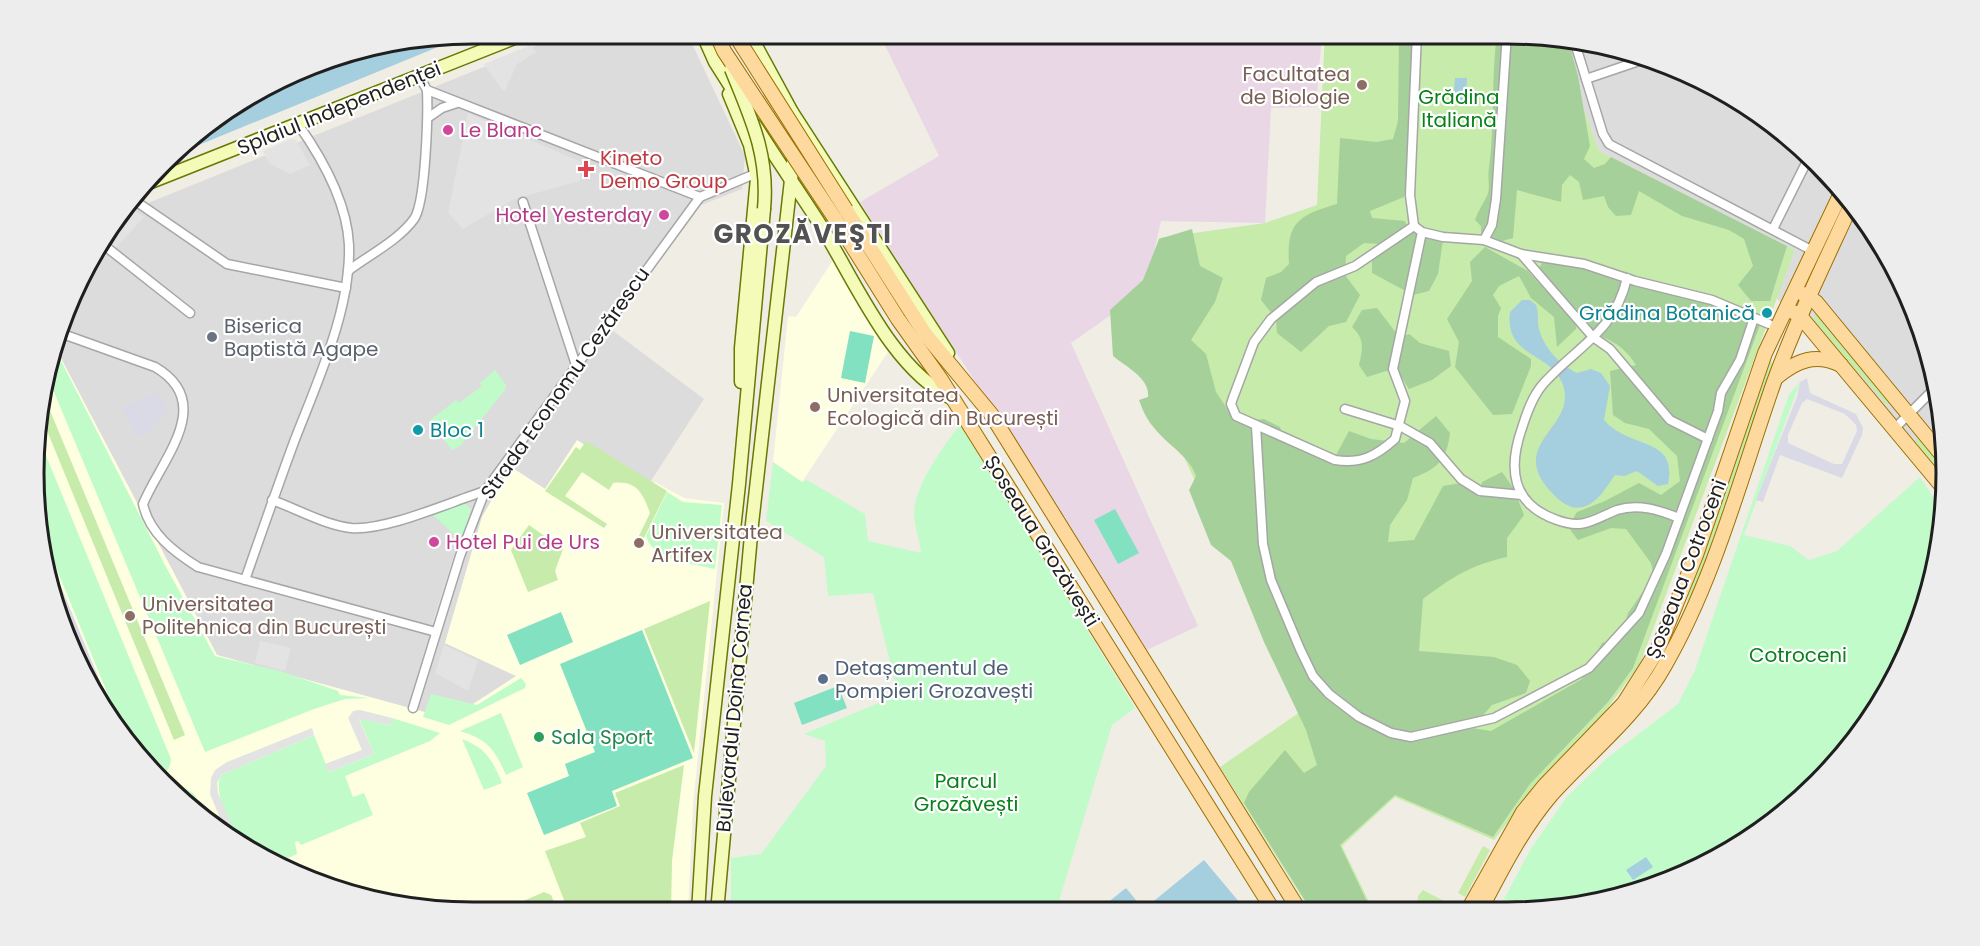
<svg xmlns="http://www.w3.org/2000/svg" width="1980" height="946" viewBox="0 0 1980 946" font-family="Poppins,sans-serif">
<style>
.residential{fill:#dddcdc}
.industrial{fill:#e9d7e5}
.education{fill:#fdffe0}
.grass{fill:#c7ebaa}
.forest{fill:#a6d099}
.park{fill:#c2fbca}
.pitch{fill:#82e1c1}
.parking{fill:#e3e3e3}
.plaza{fill:#dad9e6;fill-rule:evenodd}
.water{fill:#a5cedf}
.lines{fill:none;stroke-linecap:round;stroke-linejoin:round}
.street-casing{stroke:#a6a6a6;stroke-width:11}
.secondary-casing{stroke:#677a02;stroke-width:15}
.primary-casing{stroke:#9b7000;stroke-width:16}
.street{stroke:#fff;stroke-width:8}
.secondary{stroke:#f4fbb9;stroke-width:12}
.primary{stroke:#fed99d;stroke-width:14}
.secondary-bridge-casing{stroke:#677a02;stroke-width:15;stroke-linecap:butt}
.primary-bridge-casing{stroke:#9b7000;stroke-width:16;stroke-linecap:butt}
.secondary-bridge{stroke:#f4fbb9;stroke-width:12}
.primary-bridge{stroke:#fed99d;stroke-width:14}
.education-dot{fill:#8d6e63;stroke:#fff;stroke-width:2}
.hotel-dot{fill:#d1479c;stroke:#fff;stroke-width:2}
.health-dot{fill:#e0444e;stroke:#fff;stroke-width:2}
.culture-dot{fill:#0f9aa8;stroke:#fff;stroke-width:2}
.worship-dot{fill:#6b7280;stroke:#fff;stroke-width:2}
.service-dot{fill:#5c6f8a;stroke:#fff;stroke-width:2}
.leisure-dot{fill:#2e9e5b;stroke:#fff;stroke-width:2}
.labels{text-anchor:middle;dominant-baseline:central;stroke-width:4.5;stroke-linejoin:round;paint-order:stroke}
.education-label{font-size:20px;fill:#785e54;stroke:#fff;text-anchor:start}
.park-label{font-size:20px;fill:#09811a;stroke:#fff}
.street-label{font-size:20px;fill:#1f1f1f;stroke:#fff}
.hotel-label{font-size:20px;fill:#b23c85;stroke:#fff;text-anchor:start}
.health-label{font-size:20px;fill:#be3a42;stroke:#fff;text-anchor:start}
.culture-label{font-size:20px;fill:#0d838f;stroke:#fff;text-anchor:end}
.worship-label{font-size:20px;fill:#5b616d;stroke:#fff;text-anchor:start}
.service-label{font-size:20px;fill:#4e5e75;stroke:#fff;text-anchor:start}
.leisure-label{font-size:20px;fill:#27864d;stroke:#fff;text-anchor:start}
.district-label{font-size:26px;font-weight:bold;letter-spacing:1.5px;fill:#525252;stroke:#fff}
.rim{fill:none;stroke:#1f1f1f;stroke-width:3}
</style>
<rect width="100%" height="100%" fill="#f0ede5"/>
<g class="residential">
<polygon points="567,33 687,33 745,156 742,189 696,207 608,327 704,399 649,484 578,441 545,489 511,467 482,517 445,643 517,676 450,719 217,655 54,345 66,305 107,229 121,214"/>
<polygon points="1563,39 1593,42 1676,67 1752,107 1818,162 1873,229 1914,305 1939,387 1947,473 1945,493 1846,374 1776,298 1795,250 1599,151 1564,53"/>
</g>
<polygon class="industrial" points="879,33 1322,33 1316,107 1271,108 1265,223 1161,221 1145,291 1071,343 1198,626 1147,650 860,202 939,156"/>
<g class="education">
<polygon points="833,260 888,352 802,482 773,462 788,316 796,317"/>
<polygon points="54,345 217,655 450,719 516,676 445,643 482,517 511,467 545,489 577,440 651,489 655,482 684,498 724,503 693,805 688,912 473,913 387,904 304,879 183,804 124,741 82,674 37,531 42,387"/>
</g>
<g class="grass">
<polygon points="1325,33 1507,33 1564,53 1599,151 1795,250 1640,664 1604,713 1545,774 1494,840 1395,797 1342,846 1373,910 1310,910 1220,767 1303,710 1118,317 1152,297 1159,238 1265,223 1317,205"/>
<polygon points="1816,312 1890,401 1890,404 1887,405 1859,373 1849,368 1812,323"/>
<polygon points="1770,361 1773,364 1710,550 1692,594 1686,603 1768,362"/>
<polygon points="41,389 185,735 174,740 41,416"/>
<polygon points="1918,439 1922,440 1947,469 1946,485 1915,447 1914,442"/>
<path d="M586 441 667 491 642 542 638 538 650 513C643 493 636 480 613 483L609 490 582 472 565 496 607 524 604 528 545 491 576 447 580 450Z"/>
<polygon points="529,525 563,549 555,571 558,580 528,592 511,550"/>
<polygon points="710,601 694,753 644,629"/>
<polygon points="684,765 672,861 671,912 569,913 545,851 586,837 580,823 620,806 615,793"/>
<polygon points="1483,846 1490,850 1465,897 1458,893"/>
<polygon points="1423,890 1459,909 1417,910 1418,896"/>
<polygon points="544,892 551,895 559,913 526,913 521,902"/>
</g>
<g class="forest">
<path d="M1394 33H1420L1409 171 1404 197 1370 211 1372 218 1405 221 1408 229 1429 239 1443 240 1438 274 1429 291 1413 295 1372 273V259L1379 244 1364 243 1346 256 1345 275 1360 295 1346 322 1329 326 1301 352 1277 333 1276 319 1261 300 1266 278 1281 272 1289 264C1286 222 1299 215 1337 204L1340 138 1376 142 1393 139 1398 121 1399 40Z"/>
<path d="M1497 33 1568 39 1578 76 1590 146 1584 159 1594 168 1605 164 1611 157 1787 246 1770 301H1751L1738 285 1753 266 1744 239 1729 230 1682 216 1639 191 1631 215 1616 216 1608 207 1604 196 1583 200 1579 182 1570 175 1562 185 1561 202 1517 190 1513 238 1502 241 1481 233V226L1475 220C1478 211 1483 204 1487 196 1491 187 1487 177 1489 168 1495 123 1491 78 1497 33Z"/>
<path d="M1192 229 1200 266 1223 278 1215 302 1191 340 1206 354 1216 392 1236 422 1264 419 1280 427 1284 442 1325 458 1336 455 1349 431 1371 439 1404 443 1436 416 1450 433C1447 460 1437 469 1413 478L1407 500 1390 525 1388 542 1414 540 1443 486 1461 483 1479 497 1482 482 1502 472 1514 489 1524 515 1507 538V557C1471 565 1452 577 1423 599L1419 651 1494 657 1517 665 1530 681 1526 693 1492 705 1472 728 1491 731 1582 679 1602 643 1620 638 1628 613 1654 576 1651 563 1626 529 1611 528 1578 540 1568 527 1577 512 1605 501 1639 483 1661 495 1680 481 1677 456 1649 429 1625 423 1613 415 1610 371 1636 365C1619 338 1601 339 1577 324L1576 329 1557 347 1554 317 1531 298 1519 276 1499 286 1493 295 1501 308 1498 316V337L1531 359V366L1512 414 1493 415 1455 367 1459 342 1447 319 1472 281 1470 262 1485 247 1528 271 1546 291H1556L1538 271 1543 260 1582 267 1619 281 1715 302 1736 316 1760 325 1633 668 1608 702 1530 784 1493 837 1395 795 1340 845 1371 910H1311L1244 803 1249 792 1285 750 1304 773 1317 765 1306 730 1264 642 1231 561 1211 545 1189 490 1196 476C1190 457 1168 445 1155 429 1147 420 1143 411 1139 400L1148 397C1150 378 1126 367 1113 356L1110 310 1143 280 1159 239Z"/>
<path d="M1377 308 1400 338 1409 334 1420 343 1449 351 1451 366 1432 380 1409 389 1399 373 1386 371 1367 377 1359 365C1363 349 1365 339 1352 327L1362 310Z"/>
</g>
<g class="park">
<polygon points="54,347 166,567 215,656 280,671 338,691 340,695 370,698 345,699 314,709 205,752 46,373"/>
<polygon points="495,370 506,385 505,390 460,446 452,450 429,421 456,400 459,403 482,386 480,383"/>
<polygon points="1800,382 1744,535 1790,546 1809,560 1837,551 1920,477 1943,512 1938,559 1913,642 1856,741 1775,822 1676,879 1565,909 1499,909 1530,850 1566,798 1607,758 1678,704 1695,670 1789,394"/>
<path d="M961 423 1135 708 1112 725 1056 911 731 912V858L761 854 826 766 825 741 804 734 898 695 873 593 828 596 824 557 766 521 773 462 802 482 807 480 865 514 868 541 921 553C920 541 915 528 914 516 913 486 944 446 961 423Z"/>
<path d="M40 441 171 759C170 769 167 773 158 777L129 746 37 521Z"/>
<path d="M667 492 683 502 722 505 715 569C692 563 654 562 646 536Z"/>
<polygon points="463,502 471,509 462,542 430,512"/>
<polygon points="521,678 526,684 525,688 449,725 423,717 431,694 477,705"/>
<path d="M501 713 523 767 506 775C494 748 488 740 460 731Z"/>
<path d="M359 718 390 725 392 718 440 733 430 741 345 776 353 797 364 793 373 815 301 845 298 841 295 842 297 854 277 863C266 855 245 847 237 837 228 826 213 787 221 775L314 735 329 772 374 754Z"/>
<path d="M462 739C486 748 493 761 502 783L484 790Z"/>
<polygon points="181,786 194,794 206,818 183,804 167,787"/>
</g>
<g class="pitch">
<polygon points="850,331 874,336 865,383 841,378"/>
<polygon points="1115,509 1139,553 1118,564 1094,520"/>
<polygon points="561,612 573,642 520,665 507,635"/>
<polygon points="642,630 693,758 612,791 617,806 544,835 527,793 569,776 565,764 595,752 560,664"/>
<polygon points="838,686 847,708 802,725 794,703"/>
</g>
<g class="parking">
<polygon points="531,45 536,52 517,64 504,92 484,64"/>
<polygon points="468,113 581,162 580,181 514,199 463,229 448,213"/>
<polygon points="291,139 296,140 310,165 290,174 269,163 263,151"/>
<polygon points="128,206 144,217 115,249 102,238 107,229"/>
<polygon points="459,539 461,541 434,623 432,623"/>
<polygon points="260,641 291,648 285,671 255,663"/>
<polygon points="444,645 478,661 468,691 435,673"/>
<polygon points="360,710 392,718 391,725 359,719 374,754 329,772 325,764 362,750 348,718 353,711"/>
<polygon points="312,728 314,735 221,775 217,783 218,793 237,837 225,830 210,794 211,778 215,770 227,762"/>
</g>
<g class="plaza">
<path d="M1807 378 1810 393 1856 414 1863 428 1862 435 1842 478 1780 455 1763 502 1756 500 1797 397 1800 382ZM1807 399 1845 414 1856 425 1857 431 1842 464H1834L1788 443V435L1802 403Z"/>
<polygon points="157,392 169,411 154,422 156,427 137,437 121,407"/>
<polygon points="37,528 125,742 88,684 69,637"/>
</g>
<g class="water">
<polygon points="472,33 177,154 205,124 331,56"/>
<polygon points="1455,78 1467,78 1466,103 1453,103"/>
<path d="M1522 300H1530L1536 305C1539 313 1537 321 1539 329 1544 348 1560 365 1577 373L1591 369 1601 373 1610 386 1604 420C1630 450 1678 436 1668 484L1658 486 1637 471 1624 476 1615 475C1607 486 1598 503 1583 507 1572 510 1562 503 1555 496 1502 444 1578 429 1563 385 1552 352 1504 358 1510 312Z"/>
<polygon points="1646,857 1653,867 1633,880 1626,870"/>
<polygon points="1204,860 1245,909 1154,911 1149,905"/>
<polygon points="1126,888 1145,911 1097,911"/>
</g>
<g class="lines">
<defs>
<g id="street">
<polyline points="1574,40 1603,134 1609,144 1813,251"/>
<polyline points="419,76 427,90 700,197"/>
<polyline points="1586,79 1648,58"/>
<polyline points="429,117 442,108 457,103"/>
<polyline points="134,200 227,264 346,288"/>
<polyline points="523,202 576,365"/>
<polyline points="1414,226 1410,195 1417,33"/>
<polyline points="1773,229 1810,155"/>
<path d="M1422 232 1393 369 1405 401 1395 439C1376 456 1361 464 1335 460L1236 416 1231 404 1233 398 1254 342 1271 319 1316 282 1355 266 1414 226 1422 232 1443 237 1484 240 1521 254 1584 264 1635 281 1712 300 1769 324"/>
<polyline points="1484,240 1492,225 1496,199 1507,33"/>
<polyline points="100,242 190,313"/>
<polyline points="1521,254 1593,337 1610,349 1670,420 1708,439"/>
<path d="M348 271C369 255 399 240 414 219 426 202 428 113 427 90"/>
<path d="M1627 278C1615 331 1578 346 1544 383 1533 395 1527 412 1522 428 1508 468 1511 504 1557 520 1584 530 1594 519 1617 510 1638 503 1659 510 1679 518"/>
<path d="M60 333 155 367C217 403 161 460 143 504 149 533 174 552 198 567L436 632"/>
<polyline points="1930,393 1940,399"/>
<polyline points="1345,409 1400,426 1430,443 1461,479 1480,491 1522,495"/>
<polyline points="1256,426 1263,544 1271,580 1300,649 1313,676 1329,694 1359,717 1391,733 1411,737 1494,718 1589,668 1639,613 1666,554 1718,411 1721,393 1740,360 1754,318"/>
<polyline points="1895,428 1930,393 1937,382"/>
<path d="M272 500C297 509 325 525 351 528 386 531 450 502 485 491"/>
<path d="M245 580C261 534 277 488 294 442 317 382 351 310 349 245 347 202 322 158 298 124"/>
<polyline points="413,708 460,556 485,491 700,197 757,173"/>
</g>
<g id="secondary">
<polyline points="702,33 715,62 741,103"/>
<polyline points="749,33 792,112 948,353"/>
<polyline points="729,94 750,145 757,178 741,348 741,382"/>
<path d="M755 125C775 157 796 187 816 218 853 275 889 368 953 399"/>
<polyline points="151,182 527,33"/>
<polyline points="698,912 705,796 739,484 764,209"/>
<polyline points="717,912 752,524 796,136 792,112"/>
</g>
<g id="primary">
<polyline points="846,210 925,334 991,414 1299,910"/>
<polyline points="834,217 898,319 940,378 1273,910"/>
<polyline points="1803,294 1816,302 1946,460"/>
<polyline points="1793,312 1800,316 1945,490"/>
<path d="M1777 377C1797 360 1816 353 1841 365"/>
<path d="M1481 909C1502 869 1522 829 1552 794 1591 751 1636 717 1665 665 1715 578 1741 476 1774 382 1796 321 1825 262 1852 203"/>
<polyline points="1468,910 1523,812 1545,785 1624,703 1657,651 1696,555 1765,353 1842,191"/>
</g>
</defs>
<use href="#street" class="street-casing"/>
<use href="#secondary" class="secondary-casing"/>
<use href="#primary" class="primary-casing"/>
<use href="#street" class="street"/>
<use href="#secondary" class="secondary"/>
<use href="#primary" class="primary"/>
<defs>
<path id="secondary-bridge" d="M731 69C751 118 769 155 764 209"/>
<g id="primary-bridge">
<polyline points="716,33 724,51 834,217"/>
<polyline points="734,33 846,210"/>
</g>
</defs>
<use href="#secondary-bridge" class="secondary-bridge-casing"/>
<use href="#primary-bridge" class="primary-bridge-casing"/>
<use href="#secondary-bridge" class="secondary-bridge"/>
<use href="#primary-bridge" class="primary-bridge"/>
</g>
<g class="education-dot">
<circle cx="1362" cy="85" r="6"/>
<circle cx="815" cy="407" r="6"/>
<circle cx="639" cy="543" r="6"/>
<circle cx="130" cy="616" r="6"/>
</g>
<g class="hotel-dot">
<circle cx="448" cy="130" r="6"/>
<circle cx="664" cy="215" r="6"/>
<circle cx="434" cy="542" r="6"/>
</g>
<path class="health-dot" d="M583 160h6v6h6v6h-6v6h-6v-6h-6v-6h6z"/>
<g class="culture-dot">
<circle cx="1767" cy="313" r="6"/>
<circle cx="418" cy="430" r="6"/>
</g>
<circle class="worship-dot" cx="212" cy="337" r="6"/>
<circle class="service-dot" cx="823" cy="679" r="6"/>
<circle class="leisure-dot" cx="539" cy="737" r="6"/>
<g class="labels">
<g class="education-label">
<text x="1350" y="74" text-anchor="end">Facultatea<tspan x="1350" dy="23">de Biologie</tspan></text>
<text x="827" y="395">Universitatea<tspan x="827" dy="23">Ecologică din București</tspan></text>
<text x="651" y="532">Universitatea<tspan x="651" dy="23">Artifex</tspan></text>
<text x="142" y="604">Universitatea<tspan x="142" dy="23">Politehnica din București</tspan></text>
</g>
<g class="park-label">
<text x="1459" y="97">Grădina<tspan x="1459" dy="23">Italiană</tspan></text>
<text x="1798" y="655">Cotroceni</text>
<text x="966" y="781">Parcul<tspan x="966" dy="23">Grozăvești</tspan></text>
</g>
<g class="street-label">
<text transform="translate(339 108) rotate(-22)">Splaiul Independenței</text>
<text transform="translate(565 383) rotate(-55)">Strada Economu Cezărescu</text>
<text transform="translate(1042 541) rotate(58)">Șoseaua Grozăvești</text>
<text transform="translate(1686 569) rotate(-69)">Șoseaua Cotroceni</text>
<text transform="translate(734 708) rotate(-85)">Bulevardul Doina Cornea</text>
</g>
<g class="hotel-label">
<text x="460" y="130">Le Blanc</text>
<text x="652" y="215" text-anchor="end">Hotel Yesterday</text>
<text x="446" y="542">Hotel Pui de Urs</text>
</g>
<g class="health-label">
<text x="600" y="158">Kineto<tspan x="600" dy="23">Demo Group</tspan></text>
</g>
<g class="culture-label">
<text x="1755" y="313">Grădina Botanică</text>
<text x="430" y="430" text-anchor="start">Bloc 1</text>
</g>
<g class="worship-label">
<text x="224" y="326">Biserica<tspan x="224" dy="23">Baptistă Agape</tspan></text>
</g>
<g class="service-label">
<text x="835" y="668">Detașamentul de<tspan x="835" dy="23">Pompieri Grozavești</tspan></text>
</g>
<g class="leisure-label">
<text x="551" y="737">Sala Sport</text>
</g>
<g class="district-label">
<text x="803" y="234">GROZĂVEŞTI</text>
</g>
</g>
<path d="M0 0H1980V946H0ZM473 44H1507A429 429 0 0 1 1936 473V473A429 429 0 0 1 1507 902H473A429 429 0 0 1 44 473V473A429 429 0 0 1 473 44Z" fill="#ededed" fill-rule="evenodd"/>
<path class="rim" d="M473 44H1507A429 429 0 0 1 1936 473V473A429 429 0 0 1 1507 902H473A429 429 0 0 1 44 473V473A429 429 0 0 1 473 44Z"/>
</svg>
